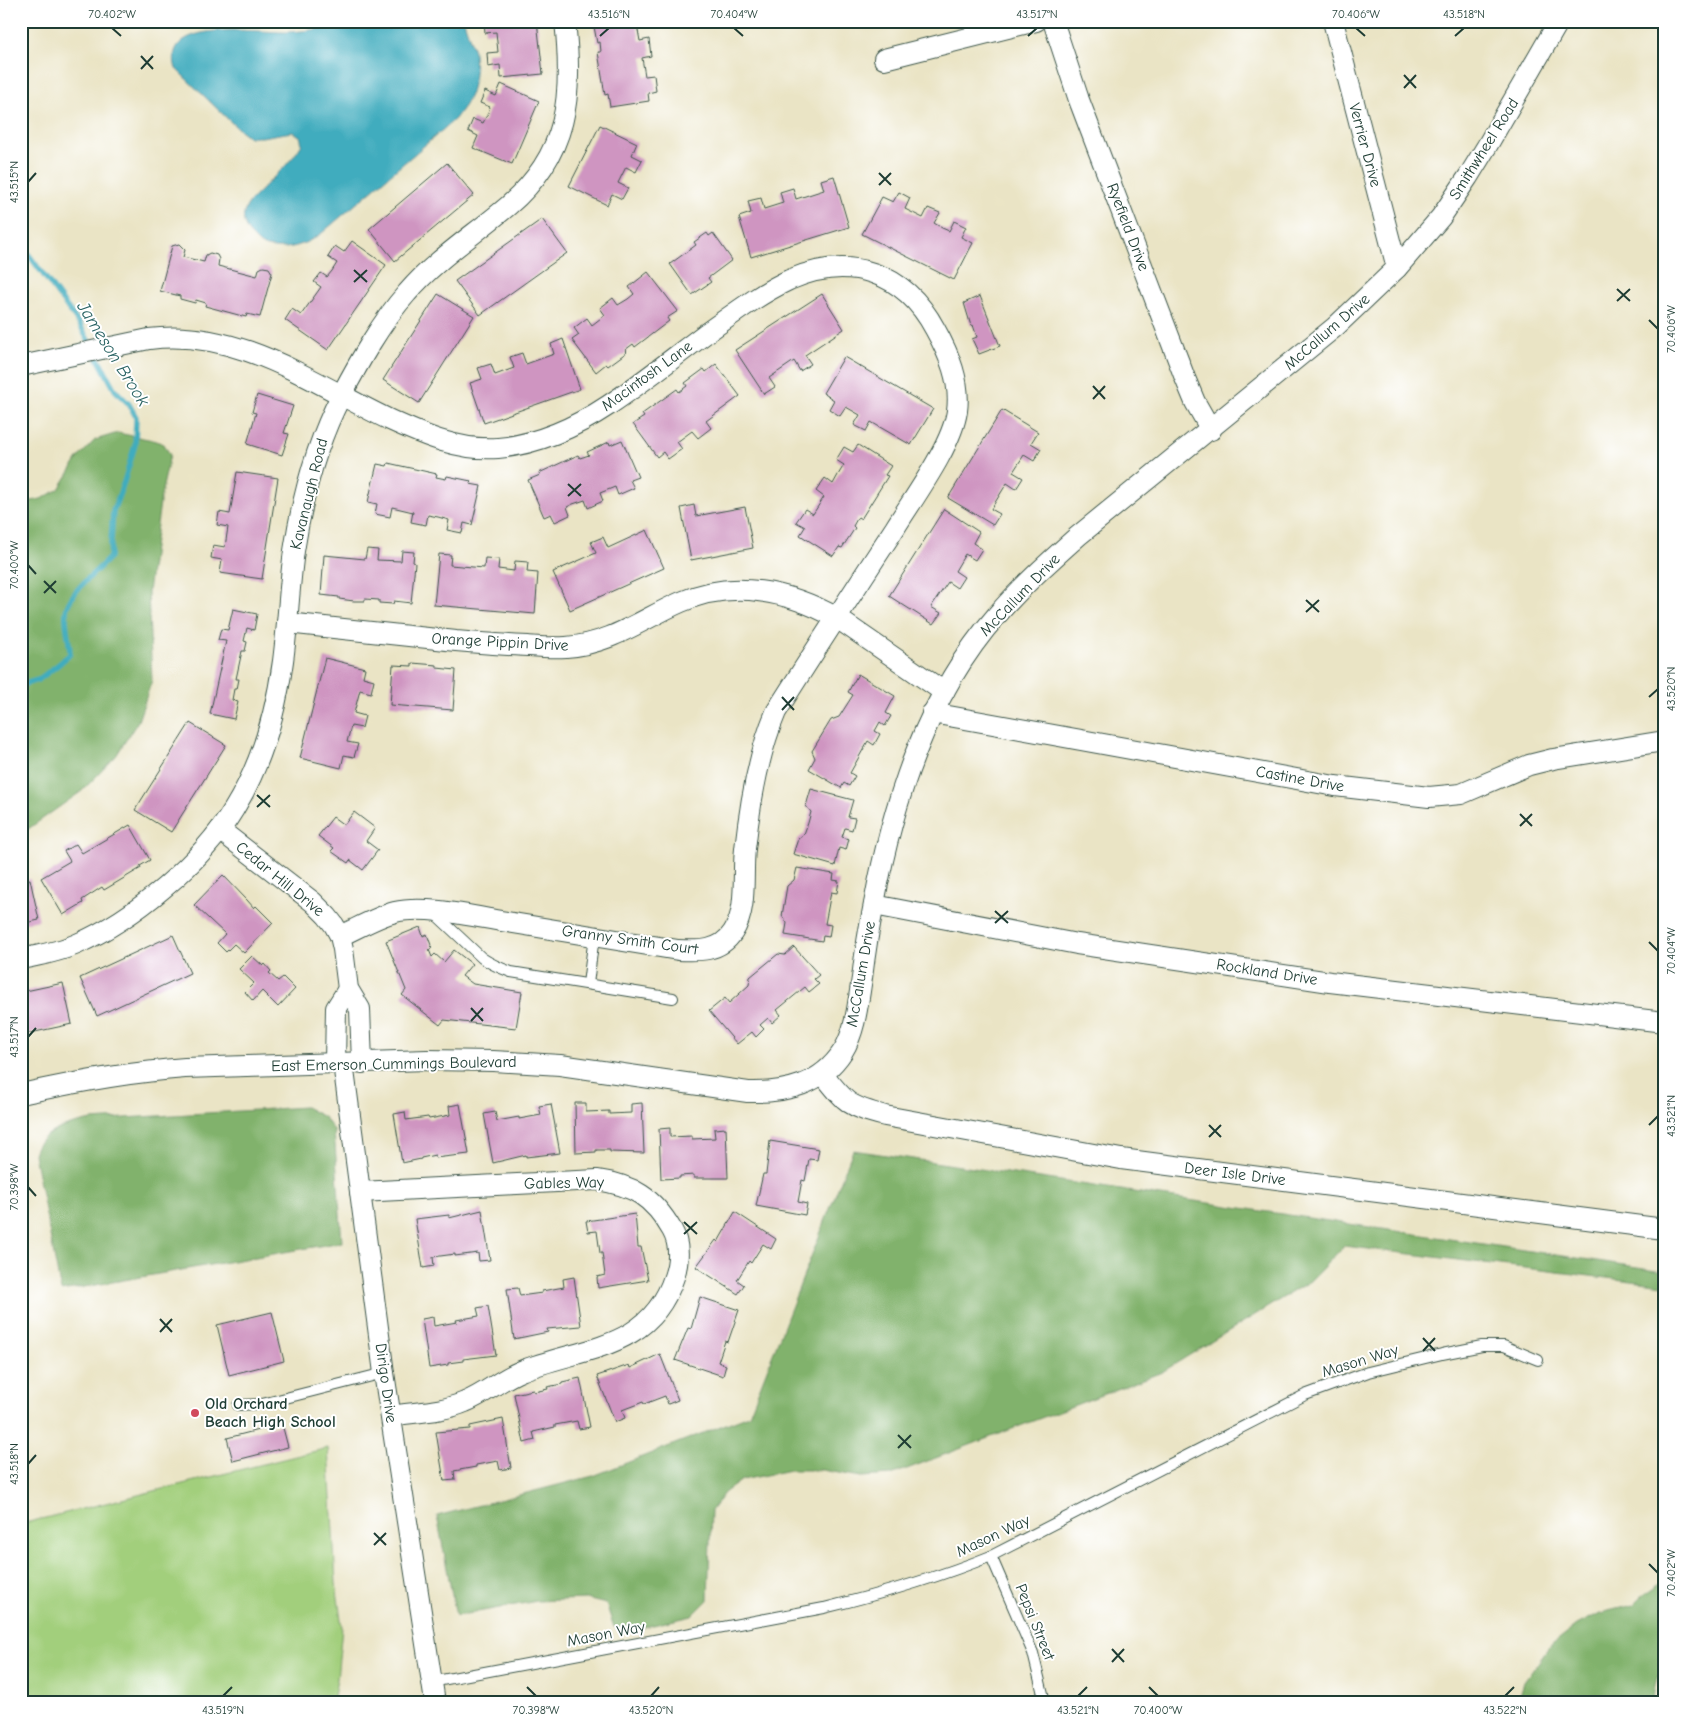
<svg xmlns="http://www.w3.org/2000/svg" width="1685" height="1723" viewBox="0 0 1685 1723" font-family="'Comic Neue',sans-serif">
<style>
.green{fill:#a2cf7c;stroke:#608658}
.forest{fill:#81b26c;stroke:#507850}
.water{fill:#3facbe;stroke:#2f7479}
.lines{fill:none;stroke-linecap:round;stroke-linejoin:round}
.stream{stroke:#3facbe;stroke-width:5.5}
.building{fill:#cf95c1}
.service-casing{stroke:#3d564a;stroke-width:12}
.minor-casing{stroke:#3d564a;stroke-width:22}
.service{stroke:#fff;stroke-width:10}
.minor{stroke:#fff;stroke-width:20}
.ticks{fill:none;stroke:#1f3d34;stroke-width:2}
.poi-dot{fill:#d1495b;stroke:#fff;stroke-width:2}
.labels{text-anchor:middle;dominant-baseline:central;stroke-width:4;stroke-linejoin:round;paint-order:stroke}
.street-label{font-size:16px;fill:#1f3d34;stroke:#fff}
.poi-label{font-size:16px;font-weight:bold;fill:#1f3d34;stroke:#fff;text-anchor:start}
.water-label{font-size:18px;font-style:italic;fill:#2a6464;stroke:#fff}
.neatline{fill:none;stroke:#1f3d34;stroke-width:2}
.ticks-label{font-size:12px;text-anchor:middle;fill:#1f3d34}
</style>
<rect width="100%" height="100%" fill="#fff"/>
<filter id="ink" filterUnits="userSpaceOnUse"><feTurbulence type="fractalNoise" baseFrequency=".02" numOctaves="2"/><feDisplacementMap in="SourceGraphic" scale="10" xChannelSelector="R" yChannelSelector="G"/><feConvolveMatrix kernelMatrix="1 2 1 2 8 2 1 2 1" color-interpolation-filters="sRGB"/></filter>
<filter id="wash" filterUnits="userSpaceOnUse"><feTurbulence type="fractalNoise" baseFrequency=".0096" numOctaves="4" result="noise"/><feDisplacementMap in="SourceGraphic" scale="20" xChannelSelector="R" yChannelSelector="G"/><feGaussianBlur stdDeviation="1.12" result="paint"/><feColorMatrix in="noise" values="0 0 0 0 0 0 0 0 0 0 0 0 0 0 0 0 0 1.4 0 .05"/><feComposite in="paint" operator="in"/></filter>
<g filter="url(#wash)">
<rect width="100%" height="100%" fill="#eae4c5"/>
<polygon class="green" points="328,1448 336,1583 342,1627 337,1679 333,1702 21,1702 21,1524"/>
<g class="forest">
<polygon points="118,433 153,440 164,444 170,455 161,495 148,592 152,680 138,721 116,756 82,791 21,834 21,503 41,499 59,489 79,457 95,440"/>
<path d="M305 1107 324 1117 334 1130 342 1242 61 1291 34 1154C40 1130 70 1125 91 1120Z"/>
<polygon points="853,1150 1664,1271 1664,1285 1344,1246 1310,1281 1162,1372 891,1475 861,1477 822,1470 790,1470 742,1480 724,1493 711,1511 708,1600 692,1616 623,1632 614,1627 606,1604 586,1599 537,1601 456,1616 437,1516 593,1476 749,1415"/>
<path d="M1664 1581V1666C1656 1676 1654 1689 1653 1702H1518L1524 1682 1551 1645 1577 1625 1600 1613 1633 1605 1641 1597Z"/>
</g>
<path class="water" d="M357 21H464L474 51 475 75 471 93 465 105 455 119 438 134 322 233C305 245 289 251 267 247 261 246 256 240 252 236 244 228 241 218 246 208 249 201 256 195 261 190 275 175 292 162 302 144L300 136 292 132 262 137H249L236 127 176 69C159 16 260 33 288 32 311 31 335 26 357 21Z"/>
<g class="lines">
<path class="stream" d="M21 244 80 325 115 390 129 404 136 417 135 445 124 482 113 511 110 557C97 571 74 588 67 607 63 619 70 640 70 654L59 664 38 680 21 685"/>
</g>
<g id="blocks">
<g class="building">
<polygon points="484,21 537,21 543,74 501,78 500,65 488,67 487,53 498,52 496,32 485,33"/>
<polygon points="593,21 646,21 646,24 637,25 640,41 649,39 651,56 642,58 645,76 654,75 656,91 648,93 649,101 610,107 608,94 605,95 598,52 601,52 600,42 597,43"/>
<polygon points="501,84 539,101 512,164 473,148 478,136 468,131 473,119 483,123 487,115 490,107 480,103 485,91 496,96"/>
<polygon points="600,125 637,143 632,155 642,160 636,172 626,167 618,183 628,188 622,199 612,194 607,205 569,186"/>
<polygon points="447,163 474,195 395,261 369,229"/>
<polygon points="834,176 849,227 751,257 739,217 751,213 748,201 761,198 764,209 783,203 780,192 793,188 796,199 824,190 821,180"/>
<polygon points="899,192 910,198 905,209 923,218 928,208 940,213 934,223 942,228 949,231 954,221 966,227 961,237 973,243 954,280 862,234 882,197 893,202"/>
<polygon points="542,219 567,253 480,315 455,281"/>
<polygon points="707,233 709,236 713,233 732,260 708,278 711,282 692,295 670,264 696,245 694,242"/>
<polygon points="352,241 386,265 328,350 285,320 292,309 301,315 321,287 314,282 321,273 327,277 332,271 337,263 328,257 335,246 344,252"/>
<polygon points="179,244 185,250 183,257 204,262 206,255 210,253 217,255 219,259 218,266 257,276 259,269 263,267 269,268 272,273 260,317 247,314 246,317 205,306 206,303 196,300 195,303 180,299 180,296 160,291 172,246"/>
<polygon points="648,272 678,311 667,318 669,321 635,347 633,344 625,350 627,352 623,355 608,366 606,364 596,372 572,340 579,335 574,328 587,318 592,325 601,318 605,315 600,308 613,298 618,305 628,299 634,294 629,287"/>
<polygon points="438,294 474,316 419,403 383,380"/>
<polygon points="822,294 844,329 805,355 811,364 800,371 794,361 769,378 775,387 764,394 735,350"/>
<polygon points="980,296 1000,346 979,354 972,339 977,337 973,325 971,326 964,303"/>
<polygon points="563,339 580,389 484,423 470,383 482,379 478,368 491,364 495,375 514,368 510,357 522,353 526,364 554,354 551,344"/>
<polygon points="844,357 933,409 911,445 871,422 866,431 854,425 860,415 846,407 840,416 829,409 834,400 823,393"/>
<polygon points="716,364 740,396 706,421 711,428 698,438 692,431 677,442 682,449 668,459 663,452 657,457 633,424 644,417 642,414 677,389 679,392 687,386 685,383 704,369 706,372"/>
<polygon points="257,395 293,406 284,433 289,434 282,455 247,444 256,413 252,412"/>
<polygon points="1002,410 1038,432 1031,443 1041,449 1034,461 1024,455 1013,472 1023,478 1016,489 1007,483 991,509 1000,514 993,525 948,498"/>
<polygon points="23,412 26,423 21,424 21,413"/>
<polygon points="622,440 638,477 630,480 634,488 618,495 615,487 600,493 603,501 588,508 585,500 573,504 567,507 570,515 555,522 551,514 544,517 528,480 540,475 539,473 578,455 580,458 589,455 587,452 609,442 610,445"/>
<polygon points="858,445 891,466 885,475 888,476 861,519 858,517 853,526 855,528 842,548 839,547 833,556 800,535 805,527 796,522 805,509 813,514 824,497 816,491 825,478 833,484 838,475 844,465 836,460 844,447 853,452"/>
<polygon points="388,463 437,474 436,477 446,479 447,476 471,481 470,484 481,486 472,525 464,523 462,533 447,530 449,520 438,517 428,515 426,525 411,522 413,512 392,507 390,517 375,514 377,504 368,502 377,464 387,466"/>
<polygon points="237,472 278,478 262,579 220,573 222,560 211,558 213,545 225,547 228,527 217,525 219,512 230,514"/>
<polygon points="694,505 696,516 745,507 753,548 691,560 681,508"/>
<polygon points="944,509 979,532 973,543 982,549 975,560 965,554 955,571 964,577 957,588 948,582 931,607 941,613 933,624 889,596"/>
<polygon points="647,530 664,568 570,610 553,572 596,553 591,542 603,537 608,548"/>
<polygon points="367,549 378,550 377,560 401,561 402,551 414,552 413,562 415,563 411,603 394,601 393,604 379,603 379,600 365,599 365,601 354,601 339,599 339,597 321,595 324,555 365,559"/>
<polygon points="439,554 451,555 450,565 484,568 485,558 499,559 498,569 514,571 515,561 528,562 527,572 538,573 535,614 434,605"/>
<polygon points="233,609 257,614 254,630 247,628 244,641 247,642 245,651 242,651 236,679 239,679 237,689 234,689 232,700 238,702 234,719 210,714 226,641 218,640 221,629 228,630"/>
<polygon points="325,658 365,668 363,677 374,680 371,693 360,690 354,713 365,716 362,728 351,726 347,742 358,744 354,757 344,755 341,768 300,758"/>
<polygon points="412,663 437,665 437,668 456,670 453,710 390,705 393,665 412,666"/>
<polygon points="858,674 895,696 886,713 891,716 885,726 880,722 875,731 880,734 874,745 868,741 850,773 855,776 849,786 844,783 841,788 809,769 815,758 812,751 831,720 839,717 853,695 848,692"/>
<polygon points="190,723 226,745 171,832 135,810"/>
<polygon points="811,789 853,800 848,817 855,818 852,830 845,828 842,837 849,839 846,850 839,848 835,866 793,854 798,839 804,834 808,823 811,812 806,806"/>
<polygon points="354,812 375,828 366,841 378,850 363,870 350,860 348,863 331,851 334,848 318,836 333,817 344,825"/>
<polygon points="130,825 150,860 140,866 141,868 104,890 102,887 82,900 83,903 63,915 41,878 70,861 64,851 76,844 82,853"/>
<polygon points="797,868 834,874 833,880 839,881 837,893 831,892 825,924 831,925 829,937 823,936 822,941 785,935 787,923 782,916 787,886 794,880"/>
<polygon points="223,875 247,900 254,908 256,906 273,923 244,953 234,944 226,952 217,943 225,934 194,905"/>
<polygon points="30,879 39,920 21,924 21,881"/>
<polygon points="420,927 423,936 427,934 432,948 429,950 432,957 435,954 444,962 454,950 472,964 462,976 473,984 522,992 516,1028 444,1020 440,1025 402,995 406,990 386,941"/>
<polygon points="173,935 190,973 97,1016 80,978"/>
<polygon points="794,947 819,975 814,979 819,984 809,992 805,987 777,1010 781,1015 772,1023 768,1018 760,1025 764,1029 756,1037 752,1032 737,1044 709,1011 725,998 729,1003 749,985 750,977 778,954 785,955"/>
<polygon points="252,956 263,966 265,964 271,971 269,973 278,981 283,977 295,989 278,1007 262,991 253,1001 245,992 254,983 239,969"/>
<polygon points="63,983 72,1024 21,1035 21,992"/>
<polygon points="575,1103 586,1103 586,1112 609,1111 609,1114 631,1113 631,1104 642,1103 644,1153 610,1152 610,1150 596,1150 596,1152 576,1153"/>
<polygon points="460,1104 469,1154 435,1158 435,1155 421,1158 421,1159 402,1163 394,1114 405,1112 406,1120 428,1117 429,1119 450,1115 449,1106"/>
<polygon points="551,1104 560,1153 526,1157 526,1155 493,1163 484,1114 495,1112 497,1121 519,1117 519,1119 541,1115 539,1106"/>
<polygon points="670,1128 670,1137 692,1136 692,1139 715,1138 714,1129 726,1128 728,1178 694,1178 694,1175 680,1176 680,1178 661,1179 659,1129"/>
<polygon points="770,1141 819,1149 817,1160 809,1159 805,1181 802,1180 798,1202 807,1204 805,1215 756,1206 763,1174 766,1174"/>
<polygon points="482,1210 490,1260 479,1261 478,1253 455,1256 455,1254 433,1257 434,1266 423,1268 415,1219 449,1215 449,1218"/>
<polygon points="735,1212 776,1239 771,1249 763,1244 751,1263 749,1261 737,1280 744,1285 738,1294 696,1267 716,1240 718,1242"/>
<polygon points="635,1214 638,1247 641,1247 648,1280 598,1288 597,1277 605,1275 602,1253 600,1253 597,1231 588,1232 586,1221"/>
<polygon points="574,1277 581,1326 547,1329 548,1332 514,1339 507,1289 518,1288 520,1296 542,1293 542,1291 564,1287 563,1279"/>
<polygon points="700,1297 739,1310 728,1342 725,1341 718,1362 726,1365 723,1376 675,1360 688,1328 691,1329"/>
<polygon points="488,1306 496,1355 463,1359 463,1361 448,1363 448,1365 429,1368 422,1319 433,1317 434,1326 457,1322 456,1320 479,1316 477,1308"/>
<polygon points="272,1312 284,1361 229,1375 217,1325"/>
<polygon points="660,1354 678,1400 668,1404 665,1396 644,1404 643,1402 622,1410 625,1418 615,1422 597,1376 629,1365 630,1368"/>
<polygon points="580,1378 590,1427 579,1429 577,1421 555,1425 555,1427 533,1432 535,1440 524,1443 514,1394 533,1390 534,1392 548,1389 547,1387 562,1384 562,1382"/>
<polygon points="503,1419 511,1468 500,1470 498,1461 476,1465 476,1467 454,1471 455,1480 444,1481 436,1432 470,1429 470,1426"/>
<polygon points="282,1424 288,1447 233,1461 227,1438"/>
<polygon points="232,1698 232,1702 215,1702 215,1701"/>
</g>
</g>
</g>
<g filter="url(#ink)">
<use href="#blocks" fill-opacity="0" stroke="#3d564a" stroke-width="1"/>
<g class="lines">
<defs>
<g id="service">
<path d="M433 912 482 958C491 964 500 968 511 972L673 998"/>
<polyline points="588,984 594,936"/>
<polyline points="238,1405 262,1404 384,1373"/>
<polyline points="991,1556 1033,1653 1045,1702"/>
<path d="M431 1682 824 1608C881 1594 937 1578 991 1556L1305 1395 1368 1372 1442 1354 1482 1346H1504L1538 1360"/>
</g>
<g id="minor">
<polyline points="1053,21 1079,100 1185,378 1195,402 1211,430"/>
<polyline points="1333,21 1397,268"/>
<polyline points="884,59 1036,21"/>
<path d="M21 366 149 339C238 327 314 384 390 420 425 436 460 451 498 448 538 444 576 427 609 405 642 383 673 358 705 334 732 315 759 294 789 280 849 254 904 271 935 329 949 354 961 382 957 411 952 446 914 497 895 528 855 589 815 650 776 712 758 754 750 803 745 849 742 875 748 909 733 932 720 952 699 951 678 950 619 940 560 931 501 921 472 916 424 905 395 912 376 917 358 928 340 936"/>
<path d="M287 623C344 629 400 635 456 641 480 643 504 645 528 646 541 647 553 648 566 647 611 644 642 619 681 602 733 579 789 591 837 618L944 692"/>
<polyline points="932,713 1335,786 1429,797 1461,794 1529,765 1553,759 1664,741"/>
<polyline points="220,830 313,902 327,916 334,925 340,936 343,949 348,989 360,1009 362,1063"/>
<polyline points="874,905 1077,944 1330,982 1664,1022"/>
<path d="M21 959C40 955 59 952 77 944 134 919 202 862 234 809 261 765 276 712 283 661 288 624 289 587 294 551 302 498 316 444 341 396 359 362 381 322 407 293 436 259 474 235 508 206 569 154 573 96 565 21"/>
<polyline points="335,1063 336,1008 348,989"/>
<polyline points="343,1063 384,1373 435,1702"/>
<path d="M823 1074C847 1104 848 1106 885 1116L1121 1159 1664 1229"/>
<path d="M21 1094C76 1082 129 1072 185 1068L427 1060 493 1061 560 1065 748 1092C786 1093 821 1085 843 1051 856 1030 858 1002 862 978 865 953 869 928 874 904 893 801 927 695 997 615 1022 586 1050 561 1078 536L1335 327 1397 268 1441 217 1468 177 1487 146 1559 21"/>
<path d="M360 1192 597 1180C633 1185 653 1197 672 1230 680 1244 679 1262 674 1277 650 1351 581 1347 521 1371 501 1379 485 1394 465 1402 442 1412 415 1412 391 1416"/>
</g>
</defs>
<use href="#service" class="service-casing"/>
<use href="#minor" class="minor-casing"/>
<use href="#service" class="service"/>
<use href="#minor" class="minor"/>
</g>
</g>
<path class="ticks" d="M112 28 121 36M734 28 743 36M1356 28 1365 36M600 36 609 28M1028 36 1037 28M1455 36 1464 28M141 56 153 69M141 69 153 56M1404 75 1416 88M1404 88 1416 75M879 173 891 185M28 182 36 173M879 185 891 173M354 270 367 282M354 282 367 270M1617 289 1630 301M1617 301 1630 289M1649 320 1658 329M1093 386 1105 399M1093 399 1105 386M568 484 581 496M568 496 581 484M28 565 36 574M44 581 56 593M44 593 56 581M1306 600 1319 612M1306 612 1319 600M782 697 794 710M1649 697 1658 689M782 710 794 697M257 795 270 807M257 807 270 795M1520 814 1532 826M1520 826 1532 814M995 911 1008 923M995 923 1008 911M1649 942 1658 951M471 1008 483 1021M471 1021 483 1008M28 1037 36 1028M1209 1125 1221 1137M1649 1125 1658 1116M1209 1137 1221 1125M28 1187 36 1196M684 1222 697 1234M684 1234 697 1222M160 1319 172 1332M160 1332 172 1319M1423 1338 1435 1351M1423 1351 1435 1338M898 1435 911 1448M898 1448 911 1435M28 1464 36 1455M374 1533 386 1545M374 1545 386 1533M1649 1564 1658 1573M1112 1649 1124 1662M1112 1662 1124 1649M527 1687 536 1696M1149 1687 1158 1696M223 1696 232 1687M651 1696 659 1687M1078 1696 1087 1687M1505 1696 1514 1687"/>
<circle class="poi-dot" cx="195" cy="1413" r="5"/>
<g class="labels">
<g class="street-label">
<text transform="translate(1365 145) rotate(75)">Verrier Drive</text>
<text transform="translate(1484 149) rotate(-58)">Smithwheel Road</text>
<text transform="translate(1128 227) rotate(69)">Ryefield Drive</text>
<text transform="translate(1327 332) rotate(-41)">McCallum Drive</text>
<text transform="translate(647 376) rotate(-36)">Macintosh Lane</text>
<text transform="translate(309 494) rotate(-76)">Kavanaugh Road</text>
<text transform="translate(1020 595) rotate(-46)">McCallum Drive</text>
<text transform="translate(500 642) rotate(3)">Orange Pippin Drive</text>
<text transform="translate(1300 779) rotate(10)">Castine Drive</text>
<text transform="translate(280 879) rotate(39)">Cedar Hill Drive</text>
<text transform="translate(630 940) rotate(8)">Granny Smith Court</text>
<text transform="translate(1267 972) rotate(9)">Rockland Drive</text>
<text transform="translate(861 974) rotate(-80)">McCallum Drive</text>
<text transform="translate(394 1064) rotate(-1)">East Emerson Cummings Boulevard</text>
<text transform="translate(1235 1174) rotate(7)">Deer Isle Drive</text>
<text transform="translate(564 1183) rotate(-1)">Gables Way</text>
<text transform="translate(1360 1361) rotate(-17)">Mason Way</text>
<text transform="translate(386 1383) rotate(82)">Dirigo Drive</text>
<text transform="translate(993 1536) rotate(-25)">Mason Way</text>
<text transform="translate(1035 1622) rotate(68)">Pepsi Street</text>
<text transform="translate(606 1634) rotate(-11)">Mason Way</text>
</g>
<g class="poi-label">
<text x="205" y="1404">Old Orchard<tspan x="205" dy="18">Beach High School</tspan></text>
</g>
<g class="water-label">
<text transform="translate(113 354) rotate(58)">Jameson Brook</text>
</g>
</g>
<rect width="1685" height="1723" fill="none" stroke="#fff" stroke-width="55"/>
<rect x="28" y="28" width="1630" height="1668" class="neatline"/>
<g class="ticks-label">
<text x="112" y="18">70.402°W</text>
<text x="609" y="18">43.516°N</text>
<text x="734" y="18">70.404°W</text>
<text x="1037" y="18">43.517°N</text>
<text x="1356" y="18">70.406°W</text>
<text x="1464" y="18">43.518°N</text>
<text transform="translate(14 182) rotate(-90)" y="4">43.515°N</text>
<text transform="translate(1671 329) rotate(-90)" y="4">70.406°W</text>
<text transform="translate(14 565) rotate(-90)" y="4">70.400°W</text>
<text transform="translate(1671 689) rotate(-90)" y="4">43.520°N</text>
<text transform="translate(1671 951) rotate(-90)" y="4">70.404°W</text>
<text transform="translate(14 1037) rotate(-90)" y="4">43.517°N</text>
<text transform="translate(1671 1116) rotate(-90)" y="4">43.521°N</text>
<text transform="translate(14 1187) rotate(-90)" y="4">70.398°W</text>
<text transform="translate(14 1464) rotate(-90)" y="4">43.518°N</text>
<text transform="translate(1671 1573) rotate(-90)" y="4">70.402°W</text>
<text x="223" y="1714">43.519°N</text>
<text x="536" y="1714">70.398°W</text>
<text x="651" y="1714">43.520°N</text>
<text x="1078" y="1714">43.521°N</text>
<text x="1158" y="1714">70.400°W</text>
<text x="1505" y="1714">43.522°N</text>
</g>
</svg>
